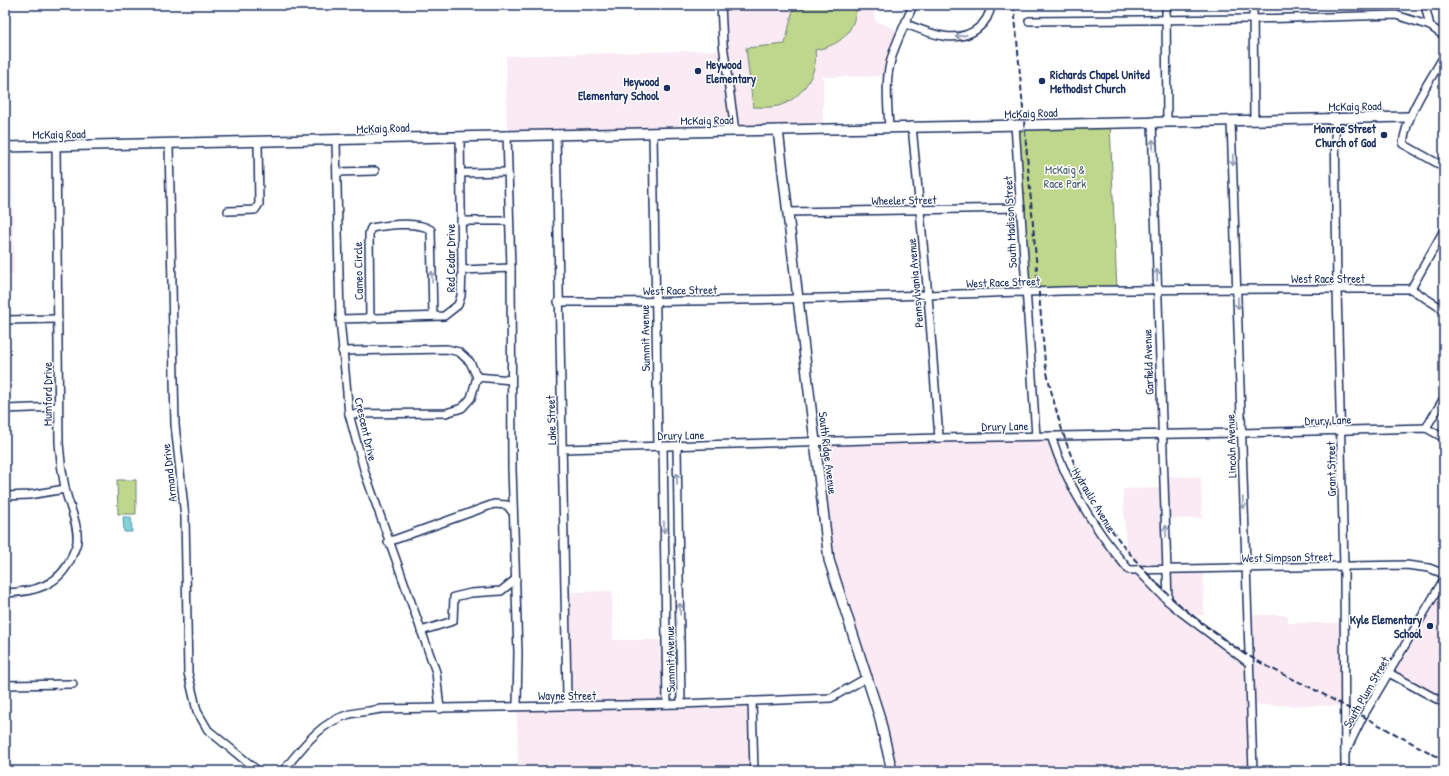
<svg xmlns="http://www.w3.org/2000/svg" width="1449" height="776" viewBox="0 0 1449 776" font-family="'Patrick Hand',sans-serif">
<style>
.built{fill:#f9eaf3;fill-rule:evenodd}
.green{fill:#bfd68d;stroke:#6d8276}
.water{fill:#82d4da;stroke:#5992a8}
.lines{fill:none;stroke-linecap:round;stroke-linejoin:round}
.minor-casing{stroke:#1b2f5e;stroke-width:10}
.tertiary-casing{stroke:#1b2f5e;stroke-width:12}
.minor{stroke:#fff;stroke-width:7}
.tertiary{stroke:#fff;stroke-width:9}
.rail{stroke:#1b2f5e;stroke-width:2;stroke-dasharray:6 3;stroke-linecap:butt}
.oneway{stroke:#8d97ae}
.poi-dot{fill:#1b2f5e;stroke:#fff;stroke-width:1.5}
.labels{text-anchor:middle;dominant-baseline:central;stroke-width:3;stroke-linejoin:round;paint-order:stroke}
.poi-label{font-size:12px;font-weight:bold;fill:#1b2f5e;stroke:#fff;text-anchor:end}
.street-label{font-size:12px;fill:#1b2f5e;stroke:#fff}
.park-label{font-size:12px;fill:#44596a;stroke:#fff}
</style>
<rect width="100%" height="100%" fill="#fff"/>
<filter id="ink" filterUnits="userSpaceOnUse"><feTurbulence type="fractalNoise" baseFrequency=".025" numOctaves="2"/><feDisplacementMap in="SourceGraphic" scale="8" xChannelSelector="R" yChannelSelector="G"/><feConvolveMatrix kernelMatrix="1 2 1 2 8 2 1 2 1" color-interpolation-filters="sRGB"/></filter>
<g filter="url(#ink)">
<g class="built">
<polygon points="721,5 873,5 875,21 902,32 888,76 823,77 823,129 507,135 506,56 724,50"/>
<polygon points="5,147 12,147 14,274 5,274"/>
<path d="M1051 436 1072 488 1129 570 1143 569 1126 551 1123 489 1164 488V476L1201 477 1202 518 1166 519 1168 570 1203 569 1204 615H1191L1249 656 1247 615H1288V623H1344L1345 706 1251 705 1253 771H892L829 560 814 443ZM1144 570H1168L1167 595Z"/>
<polygon points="1444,579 1444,703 1389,673"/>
<polygon points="612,591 613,640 666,640 667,704 752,701 754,771 518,771 517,707 567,706 565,592"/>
</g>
<g class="green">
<path d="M794 5H857C854 32 842 45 815 50 819 73 801 100 778 106 770 108 761 107 753 107L746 48 785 44Z"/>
<polygon points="1110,122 1117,291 1025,292 1015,125"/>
<polygon points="117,480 136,480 136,514 118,514"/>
</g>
<polygon class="water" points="123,517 131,517 132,532 124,532"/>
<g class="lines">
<defs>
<g id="minor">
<polyline points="721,5 723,44 735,131"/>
<polyline points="1166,5 1167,121"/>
<polyline points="1253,5 1254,120"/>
<polyline points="1425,5 1430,26"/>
<polyline points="1029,21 1253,19 1396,15 1430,26 1444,36"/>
<path d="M906 24C929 33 956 45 977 29 986 22 990 15 991 5"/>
<path d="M1444 56C1428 84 1407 112 1403 144L1444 167"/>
<polyline points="1335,118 1337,289 1344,567 1345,771"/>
<polyline points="1152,121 1168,601"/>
<polyline points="1231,121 1253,771"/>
<polyline points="1015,125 1036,436"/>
<polyline points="912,126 928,296 939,438"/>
<path d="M889 127C888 110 886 92 888 75 891 50 904 28 913 5"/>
<polyline points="653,133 658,446"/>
<path d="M556 134C558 324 565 515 567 706"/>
<polyline points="507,135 511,268 512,468 518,653 517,706"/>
<polyline points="336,141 340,319 349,414 365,473 436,672 440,709"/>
<polyline points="169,145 175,425 185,517 188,673 197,711 208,730 258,771"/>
<polyline points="337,172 375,171"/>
<polyline points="461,173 507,172"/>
<polyline points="228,211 255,210 259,204 258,142"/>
<polyline points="788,212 1021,208"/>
<polyline points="461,221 509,221"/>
<polyline points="462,270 511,268"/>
<polyline points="1411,289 1444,230"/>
<path d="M558 302C713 302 869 297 1025 292 1154 288 1283 289 1411 289L1444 310"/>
<polyline points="340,319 444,316 458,305 461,296 462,270 460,137"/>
<path d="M370 319 369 233 371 228C387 225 418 221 431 230L433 316"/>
<polyline points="5,320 58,319"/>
<polyline points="342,351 447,349 459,352 470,362 477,377 471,398 462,408 446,413 349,414"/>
<polyline points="477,377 511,380"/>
<polyline points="5,409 58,407"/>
<polyline points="1426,428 1444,398"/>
<path d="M1051 436C1067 486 1095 530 1129 570L1406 565 1429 568 1444 574"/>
<polyline points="663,446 667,704"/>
<polyline points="677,446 681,704"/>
<polyline points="563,449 939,438 1241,433 1426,428 1444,438"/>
<polyline points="5,496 29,495 65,489"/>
<polyline points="388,542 494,504 507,505 513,513"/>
<polyline points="1138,570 1168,601 1181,612 1249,663"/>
<path d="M5 593C34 592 60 586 72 556 73 552 77 546 77 541 79 525 68 504 65 488 62 473 60 458 59 443L56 146"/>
<polyline points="421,631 453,621 454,597 471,593 501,591 516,579"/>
<polyline points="1389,673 1444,703"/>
<polyline points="5,685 73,684"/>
<polyline points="752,701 754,771"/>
<polyline points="1345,753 1362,718 1444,579"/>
<path d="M283 771C302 748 320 722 350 714 360 712 370 711 381 709L681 704 831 698 868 677"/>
</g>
<g id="tertiary">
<polyline points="778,130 829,560 879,715 892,771"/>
<path d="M5 147C473 137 941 125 1409 117"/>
</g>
</defs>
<use href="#minor" class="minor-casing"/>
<use href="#tertiary" class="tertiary-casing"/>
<use href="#minor" class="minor"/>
<use href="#tertiary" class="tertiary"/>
<path class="rail" d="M1014 5 1045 363C1055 412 1070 465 1097 508 1135 569 1188 618 1249 656 1272 670 1296 680 1319 692 1361 715 1402 738 1444 760"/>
</g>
<defs><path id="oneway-shaft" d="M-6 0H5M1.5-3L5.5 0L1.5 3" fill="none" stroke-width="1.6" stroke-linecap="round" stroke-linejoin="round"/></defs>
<g class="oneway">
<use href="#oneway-shaft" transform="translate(961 36) rotate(169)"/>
<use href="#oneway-shaft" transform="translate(1153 145) rotate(-92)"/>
<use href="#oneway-shaft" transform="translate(1233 160) rotate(88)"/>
<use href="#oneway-shaft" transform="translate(1157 275) rotate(-92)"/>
<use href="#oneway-shaft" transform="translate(432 277) rotate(-92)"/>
<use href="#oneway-shaft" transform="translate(1238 303) rotate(89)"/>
<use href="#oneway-shaft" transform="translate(677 479) rotate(-91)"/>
<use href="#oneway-shaft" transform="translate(1243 503) rotate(88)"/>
<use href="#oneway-shaft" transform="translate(664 527) rotate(89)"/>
<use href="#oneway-shaft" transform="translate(1166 531) rotate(-92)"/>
<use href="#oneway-shaft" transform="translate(680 609) rotate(-91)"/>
</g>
</g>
<g class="poi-dot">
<circle cx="698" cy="71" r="4"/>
<circle cx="1042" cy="81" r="4"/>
<circle cx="667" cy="88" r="4"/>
<circle cx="1384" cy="135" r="4"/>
<circle cx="1430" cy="626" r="4"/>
</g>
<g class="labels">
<g class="poi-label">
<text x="706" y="64" text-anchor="start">Heywood<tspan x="706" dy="14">Elementary</tspan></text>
<text x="1050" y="74" text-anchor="start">Richards Chapel United<tspan x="1050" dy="14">Methodist Church</tspan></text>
<text x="659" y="81">Heywood<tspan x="659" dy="14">Elementary School</tspan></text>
<text x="1376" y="128">Monroe Street<tspan x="1376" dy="14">Church of God</tspan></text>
<text x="1422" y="619">Kyle Elementary<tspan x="1422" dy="14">School</tspan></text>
</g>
<g class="street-label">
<text transform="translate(1355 106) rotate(-1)">McKaig Road</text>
<text transform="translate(1031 113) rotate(-2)">McKaig Road</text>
<text transform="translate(707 120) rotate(-1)">McKaig Road</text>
<text transform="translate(383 128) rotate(-2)">McKaig Road</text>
<text transform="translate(59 134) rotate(-1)">McKaig Road</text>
<text transform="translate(904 200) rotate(-1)">Wheeler Street</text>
<text transform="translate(1010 222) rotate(-93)">South Madison Street</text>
<text transform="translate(450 258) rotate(-90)">Red Cedar Drive</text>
<text transform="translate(358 271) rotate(-91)">Cameo Circle</text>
<text x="1328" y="278">West Race Street</text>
<text transform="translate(1003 282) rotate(-2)">West Race Street</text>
<text transform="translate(915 283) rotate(-95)">Pennsylvania Avenue</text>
<text transform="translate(680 290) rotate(-1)">West Race Street</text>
<text transform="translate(645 338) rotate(-91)">Summit Avenue</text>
<text transform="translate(1148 362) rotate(-92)">Garfield Avenue</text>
<text transform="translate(47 394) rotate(-90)">Mumford Drive</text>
<text transform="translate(551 420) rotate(-92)">Lake Street</text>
<text transform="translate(1328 420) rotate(-2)">Drury Lane</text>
<text transform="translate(1005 426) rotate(-1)">Drury Lane</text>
<text transform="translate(366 429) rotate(77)">Crescent Drive</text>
<text transform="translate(681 435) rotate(-1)">Drury Lane</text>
<text transform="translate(1231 446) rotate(-92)">Lincoln Avenue</text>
<text transform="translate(828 453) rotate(83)">South Ridge Avenue</text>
<text transform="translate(1331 469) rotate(-91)">Grant Street</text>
<text transform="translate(169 473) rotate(-97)">Armand Drive</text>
<text transform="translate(1094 500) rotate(59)">Hydraulic Avenue</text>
<text transform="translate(1287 557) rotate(-1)">West Simpson Street</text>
<text transform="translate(670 659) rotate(-91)">Summit Avenue</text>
<text transform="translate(1366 692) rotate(-60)">South Plum Street</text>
<text x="567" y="695">Wayne Street</text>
</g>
<g class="park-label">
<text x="1065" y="169">McKaig &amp;<tspan x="1065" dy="14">Race Park</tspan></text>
</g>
</g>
<rect width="1449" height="776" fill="none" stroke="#fff" stroke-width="20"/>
<rect x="10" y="10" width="1429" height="756" fill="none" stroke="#1b2f5e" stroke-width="1.5" filter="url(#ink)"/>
</svg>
